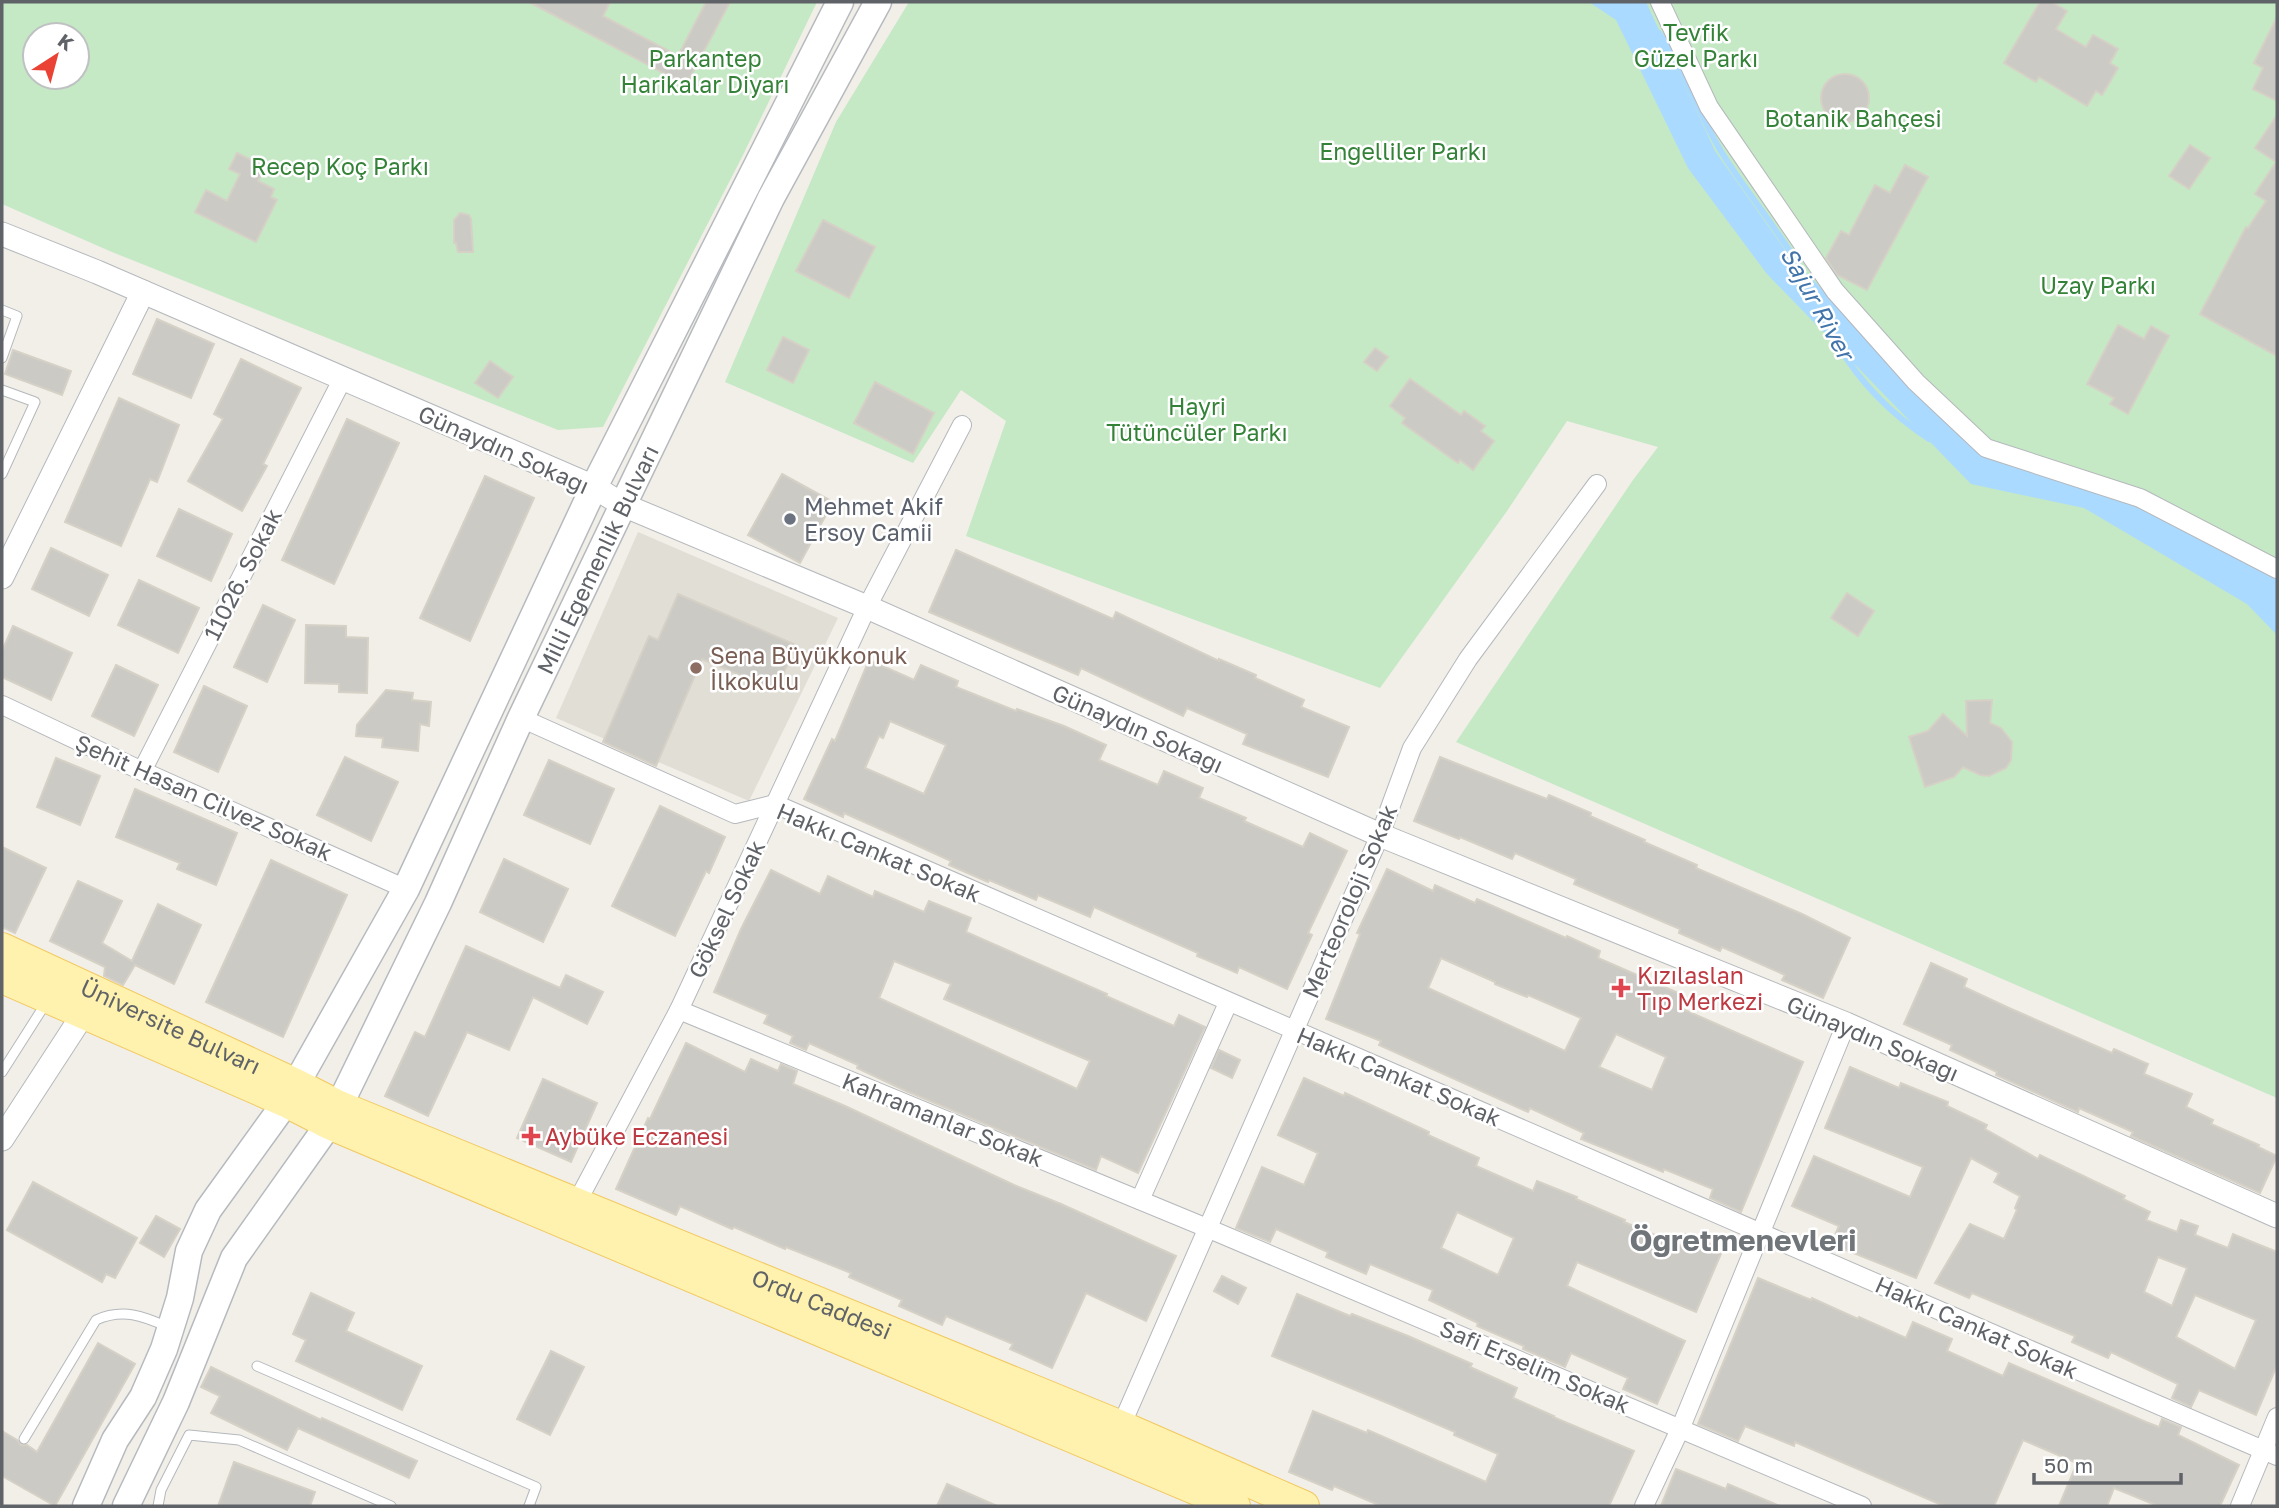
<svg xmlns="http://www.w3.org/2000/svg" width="2279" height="1508" viewBox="0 0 2279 1508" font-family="'Golos Text',sans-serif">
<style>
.education{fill:#e1ded6}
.green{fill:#c5e8c5;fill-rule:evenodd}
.water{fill:#aadaff}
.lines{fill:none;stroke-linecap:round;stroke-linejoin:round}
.stream{stroke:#aadaff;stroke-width:6}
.building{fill:#cccac5;stroke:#d6d1c6;stroke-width:2;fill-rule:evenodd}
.service-casing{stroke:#b5b8bc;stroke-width:11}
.minor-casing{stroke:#b5b8bc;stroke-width:20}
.tertiary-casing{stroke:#b5b8bc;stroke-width:25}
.secondary-casing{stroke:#b6babf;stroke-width:29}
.primary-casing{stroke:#f2c960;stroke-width:32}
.service{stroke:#fff;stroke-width:9}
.minor{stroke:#fff;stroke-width:18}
.tertiary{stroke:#fff;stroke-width:23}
.secondary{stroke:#fff;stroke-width:26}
.primary{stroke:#fff2af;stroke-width:30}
.worship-dot{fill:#6b7280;stroke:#fff;stroke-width:2.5}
.education-dot{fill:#8d6e63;stroke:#fff;stroke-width:2.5}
.health-dot{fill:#e0444e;stroke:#fff;stroke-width:2.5}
.labels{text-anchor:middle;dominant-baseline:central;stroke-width:5;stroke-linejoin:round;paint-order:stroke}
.park-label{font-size:23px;fill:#348238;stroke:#fff}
.street-label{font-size:23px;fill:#5f6368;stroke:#fff}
.worship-label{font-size:23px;fill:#5b616d;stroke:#fff;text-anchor:start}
.education-label{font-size:23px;fill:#785e54;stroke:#fff;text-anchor:start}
.health-label{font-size:23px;fill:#be3a42;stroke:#fff;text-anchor:start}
.water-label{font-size:24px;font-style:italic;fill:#4174aa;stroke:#fff}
.district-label{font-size:30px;font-weight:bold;fill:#70757a;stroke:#fff}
</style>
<rect width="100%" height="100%" fill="#f1efe8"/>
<polygon class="education" points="638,532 838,618 749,801 556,718"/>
<g class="green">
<path d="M2 2H817L743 155 603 427 558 430 112 252 2 204ZM35 35H77V77H35Z"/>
<polygon points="909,2 2277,2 2277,1098 1456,742 1633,480 1658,447 1567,421 1507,511 1380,688 966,536 1006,421 961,390 913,463 725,382 836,122"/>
</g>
<polygon class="water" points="1589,2 1646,2 1715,151 1788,254 1984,456 2101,483 2277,576 2277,635 2247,604 2084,508 1971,484 1767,274 1688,168 1616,20"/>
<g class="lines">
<g class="stream">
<path d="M1659 33C1685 70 1698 114 1722 153 1747 193 1777 228 1801 269"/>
<path d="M1838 345C1861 384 1891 414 1929 439"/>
</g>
</g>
<g class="building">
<polygon points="529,2 610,2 603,16 678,56 706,2 730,2 686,85"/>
<polygon points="2040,2 2052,2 2067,11 2056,29 2086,47 2093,35 2118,49 2110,63 2118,68 2102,95 2096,91 2087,106 2039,77 2036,82 2004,63"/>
<polygon points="2277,17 2277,101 2253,89 2263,68 2254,63"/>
<circle cx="1845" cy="98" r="24"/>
<polygon points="2277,115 2277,356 2200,314 2246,227 2248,228 2266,201 2255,194 2276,162 2255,148"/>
<polygon points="2190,145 2210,158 2189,189 2169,176"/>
<polygon points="237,153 266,167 258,181 274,189 271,197 277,200 256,242 195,212 206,190 227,201 240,174 229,169"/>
<polygon points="1905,165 1928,177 1867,290 1837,275 1826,258 1841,231 1849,235 1875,185 1890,193"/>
<polygon points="460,213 469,215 471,219 473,252 458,252 456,243 454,243 454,220"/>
<polygon points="823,220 875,247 849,298 796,271"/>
<polygon points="157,319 214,344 191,398 133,374"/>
<polygon points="2118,325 2144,339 2151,326 2169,336 2128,414 2110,404 2114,398 2087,384"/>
<polygon points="783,337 809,350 793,383 767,370"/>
<polygon points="1375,348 1388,357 1377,371 1364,362"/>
<polygon points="13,350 71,371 62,395 5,374"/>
<polygon points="241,359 301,388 263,464 267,466 242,511 188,481 223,419 214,414"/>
<polygon points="490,361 513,377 498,398 475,383"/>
<polygon points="1410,379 1461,415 1464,411 1485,426 1481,431 1494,441 1473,470 1460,460 1458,463 1402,423 1405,418 1390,406"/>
<polygon points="875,382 934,413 913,454 854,423"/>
<polygon points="119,398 179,425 157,482 150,479 121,546 65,522"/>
<polygon points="347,419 399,443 334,584 282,560"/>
<polygon points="782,474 833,502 800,563 748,535"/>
<polygon points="485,476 534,498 470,641 420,618"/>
<polygon points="179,509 232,534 211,581 157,556"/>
<polygon points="51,548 108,575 89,616 32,589"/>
<polygon points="956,550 1113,619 1116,612 1219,661 1219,659 1256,675 1255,678 1304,700 1301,707 1349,727 1328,777 1243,744 1247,734 1187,708 1183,716 1081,668 1078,675 929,612"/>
<polygon points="139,580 199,608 178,653 118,625"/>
<polygon points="1847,593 1874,611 1858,636 1831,618"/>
<polygon points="678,594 796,645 776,690 702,659 656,766 603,742 649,636 658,640"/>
<polygon points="263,605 295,620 267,682 234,667"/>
<polygon points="306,625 346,626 346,637 368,638 367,693 339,692 339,684 305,683"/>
<polygon points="13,626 72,653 51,700 2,677 2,651"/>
<path d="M869 660 914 680 921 665 958 681 956 687 1016 711 1017 709 1064 726 1106 745 1099 760 1158 785 1164 771 1203 788 1199 798 1246 818 1244 821 1303 847 1310 833 1347 851 1308 933 1312 935 1287 989 1239 967 1237 973 1197 956 1198 953 1094 907 1090 917 1038 895 1036 900 989 880 988 882 949 865 951 861 905 840 844 813 843 817 804 799 832 739 835 741ZM890 721 946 745 924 794 865 768 879 736 883 738Z"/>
<polygon points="116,665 158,685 134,736 92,716"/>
<polygon points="204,686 247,706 218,772 174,752"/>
<polygon points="386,690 413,693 412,700 431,702 429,726 420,724 418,751 382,747 383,738 356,736 357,725"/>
<polygon points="1992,700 1990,723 2001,728 2012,742 2011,760 2006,768 1989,776 1980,775 1963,767 1954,777 1925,787 1909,737 1928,731 1943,714 1967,736 1966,701"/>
<polygon points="345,757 398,782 371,841 317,815"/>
<polygon points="1440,757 1547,799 1549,795 1591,813 1590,816 1645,840 1644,842 1697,865 1696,868 1802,914 1850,938 1823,998 1782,980 1785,975 1722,947 1720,951 1679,933 1680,929 1574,884 1576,879 1515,853 1512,859 1460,837 1459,839 1414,821"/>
<polygon points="56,758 100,776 80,825 37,807"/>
<polygon points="549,760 614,789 590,844 524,815"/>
<polygon points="135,789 237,833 216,885 177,869 180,863 116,837"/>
<polygon points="660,806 725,837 709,873 706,871 675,936 612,906"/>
<polygon points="2,847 46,868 15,933 2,927"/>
<polygon points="504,859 568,889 543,942 480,912"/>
<polygon points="271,860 347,895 283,1037 206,1002"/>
<path d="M1387 869 1433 891 1435 885 1475 903 1477 899 1566 938 1567 936 1600 951 1598 958 1683 995 1678 1007 1803 1062 1741 1212 1710 1198 1713 1189 1664 1169 1663 1172 1581 1139 1584 1133 1530 1108 1528 1112 1379 1045 1381 1041 1326 1019 1360 934 1357 933ZM1441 958 1495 982V984L1527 997 1528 995 1581 1018 1565 1051 1428 988ZM1616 1034 1666 1057 1652 1090 1599 1067Z"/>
<path d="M771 870 820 894 828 876 873 897 875 891 924 912 929 901 971 918 966 932 1107 994 1106 996 1174 1026 1179 1015 1205 1027 1138 1173 1101 1156 1096 1170 906 1091 857 1068 858 1065 809 1043 806 1050 790 1043 793 1036 764 1023 768 1015 714 992 741 929ZM894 961 951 984 944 999 1090 1061 1077 1089 879 998Z"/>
<polygon points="78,881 122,901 102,943 132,961 158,904 201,925 174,984 135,965 123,985 104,976 105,967 50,941"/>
<polygon points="466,946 560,988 566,975 603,992 587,1024 533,997 509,1050 467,1032 428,1116 385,1096 415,1032 425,1037"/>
<polygon points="1931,963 1967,979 1964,987 2009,1008 2112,1053 2114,1049 2148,1064 2144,1074 2192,1094 2186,1107 2213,1120 2211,1124 2259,1145 2258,1147 2277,1156 2260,1193 2131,1136 2133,1132 2079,1108 2078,1112 1996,1075 1997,1072 1950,1050 1952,1045 1904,1024"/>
<polygon points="686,1043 745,1072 751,1059 778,1071 781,1064 797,1071 793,1084 845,1106 1014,1185 1061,1204 1176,1256 1146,1321 1086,1293 1052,1368 1010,1349 1013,1344 946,1316 942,1325 899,1306 902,1300 849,1277 851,1273 786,1247 785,1249 734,1227 732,1229 680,1206 676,1215 616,1189 648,1118 650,1119"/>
<polygon points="1219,1050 1240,1060 1232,1078 1211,1068"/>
<path d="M1850 1067 1899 1088 1901 1083 1948 1102 1947 1106 1987 1125 1985 1129 2038 1159 2040 1155 2125 1196 2123 1199 2150 1212 2146 1220 2177 1232 2181 1220 2198 1226 2195 1235 2228 1248 2233 1234 2277 1252V1365L2256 1415 2199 1390 2191 1407 2172 1398 2178 1384 2111 1352 2108 1358 2072 1342 2075 1336 1972 1293 1969 1298 1935 1283 1970 1224 2004 1239 2017 1210 2015 1208 2020 1196 1994 1182 1999 1173 1971 1158 1916 1278 1831 1244 1839 1226 1792 1206 1814 1156 1910 1197 1923 1167 1825 1128ZM2158 1257 2187 1268 2172 1306 2144 1292ZM2195 1295 2256 1320 2235 1369 2176 1337Z"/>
<path d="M1304 1078 1344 1096 1345 1093 1429 1132 1428 1135 1479 1158 1476 1166 1533 1191 1537 1181 1577 1197 1576 1199 1625 1220 1624 1222 1681 1246 1686 1234 1723 1249 1696 1312 1577 1262 1567 1286 1685 1341 1657 1404 1623 1389 1628 1378 1571 1353 1565 1367 1523 1349 1524 1346 1477 1326 1478 1323 1429 1300 1433 1290 1370 1264 1366 1274 1326 1257 1328 1252 1276 1229 1270 1242 1236 1228 1262 1167 1304 1185 1318 1153 1278 1135ZM1457 1212 1514 1238 1498 1275 1441 1248Z"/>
<polygon points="543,1079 597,1103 571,1162 517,1138"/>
<polygon points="33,1182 137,1238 115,1278 106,1274 102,1282 7,1230"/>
<polygon points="156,1216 180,1229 164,1257 140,1243"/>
<polygon points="1222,1276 1246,1288 1238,1304 1214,1291"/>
<polygon points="1758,1278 1811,1300 1812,1298 1858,1319 1859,1317 1906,1338 1913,1322 1952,1339 1947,1351 2003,1376 2009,1363 2146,1422 2159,1427 2162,1419 2181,1427 2178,1435 2239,1465 2220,1506 2158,1506 2114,1488 2107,1506 2059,1506 2077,1463 2023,1440 1994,1506 1944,1506 1795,1442 1794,1446 1745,1426 1738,1441 1698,1424"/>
<polygon points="311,1293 354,1313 346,1331 422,1366 402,1410 296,1361 306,1340 293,1334"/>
<polygon points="1297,1294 1350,1316 1352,1314 1408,1336 1472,1364 1470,1367 1517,1388 1513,1398 1554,1416 1553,1417 1634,1451 1609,1506 1381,1506 1334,1486 1332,1490 1289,1472 1313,1411 1367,1433 1368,1430 1486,1482 1498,1454 1454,1435 1455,1432 1390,1404 1272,1356"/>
<polygon points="98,1343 135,1364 55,1506 2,1476 2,1431 17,1440 21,1445 27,1445 37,1452"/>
<polygon points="551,1351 584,1367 550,1435 517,1419"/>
<polygon points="211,1367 321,1420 322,1418 417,1461 409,1478 298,1428 287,1450 211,1413 220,1396 201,1387"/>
<polygon points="234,1462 315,1492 310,1506 218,1506"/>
<polygon points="1676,1469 1726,1489 1728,1484 1780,1506 1661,1506"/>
<polygon points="947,1484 997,1506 937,1506"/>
</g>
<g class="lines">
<defs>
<g id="service">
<polyline points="2,310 17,316 2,358"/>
<polyline points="2,390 35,402 2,474"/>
<polyline points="2,1072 46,1003"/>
<polyline points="257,1366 536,1487 529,1506"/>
<path d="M24 1439 96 1320C123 1308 143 1316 168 1327"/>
<polyline points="158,1506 161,1490 189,1435 239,1440 391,1506"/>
</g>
<g id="minor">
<polyline points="1660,2 1709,107 1835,291 1916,382 1986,448 2140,498 2277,569"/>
<polyline points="2,705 142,771 406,889"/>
<polyline points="521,718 735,814 775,804 2014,1343 2277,1456"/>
<polyline points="142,771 343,378"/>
<polyline points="679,1010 1207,1228 1862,1506"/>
<polyline points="1140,1200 1228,1003"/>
<polyline points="577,1202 679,1010 867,607 962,425"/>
<polyline points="1121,1426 1380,835 1412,748 1468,659 1597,484"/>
<polyline points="1644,1506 1681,1427 1846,1024"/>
<polyline points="2240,1506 2277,1417"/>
</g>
<g id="tertiary">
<polyline points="2,234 97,272 594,487 623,505 867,607 1380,835 1846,1024 2277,1216"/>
<polyline points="2,577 143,292"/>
<polyline points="2,1139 84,1013"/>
</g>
<g id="secondary">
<polyline points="86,1506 115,1440 143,1397 164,1349 180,1298 189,1251 208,1210 286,1102 406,889 594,487 840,2"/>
<path id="s1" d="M126 1506 176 1402 234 1258 329 1124 339 1106 438 903 521 718 623 505 771 198 878 2"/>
</g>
<g id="primary">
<path id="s2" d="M2 948 296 1084 339 1106 1121 1426 1304 1506"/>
<polyline points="2,978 286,1102 329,1124 1235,1506"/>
</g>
</defs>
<use href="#service" class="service-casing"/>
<use href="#minor" class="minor-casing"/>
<use href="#tertiary" class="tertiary-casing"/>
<use href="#secondary" class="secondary-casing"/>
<use href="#primary" class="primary-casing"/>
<use href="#service" class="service"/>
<use href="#minor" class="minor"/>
<use href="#tertiary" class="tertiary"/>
<use href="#secondary" class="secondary"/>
<use href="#primary" class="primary"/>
</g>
<circle class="worship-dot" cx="790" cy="519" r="7"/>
<circle class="education-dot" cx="696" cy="668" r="7"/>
<g class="health-dot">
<path d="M1617.5 977.5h7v7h7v7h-7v7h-7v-7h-7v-7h7z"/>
<path d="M527.5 1125.5h7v7h7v7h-7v7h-7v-7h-7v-7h7z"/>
</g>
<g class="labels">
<g class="park-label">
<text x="1696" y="32">Tevfik<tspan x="1696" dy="26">Güzel Parkı</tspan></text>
<text x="705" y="58">Parkantep<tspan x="705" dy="26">Harikalar Diyarı</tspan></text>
<text x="1853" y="118">Botanik Bahçesi</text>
<text x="1403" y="151">Engelliler Parkı</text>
<text x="340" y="166">Recep Koç Parkı</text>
<text x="2098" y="285">Uzay Parkı</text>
<text x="1197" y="406">Hayri<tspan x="1197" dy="26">Tütüncüler Parkı</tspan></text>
</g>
<g class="street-label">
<text transform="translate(504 449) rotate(24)">Günaydın Sokağı</text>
<text stroke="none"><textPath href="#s1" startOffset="1060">Milli Egemenlik Bulvarı</textPath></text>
<text transform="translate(242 574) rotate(-63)">11026. Sokak</text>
<text transform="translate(1138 728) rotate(24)">Günaydın Sokağı</text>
<text transform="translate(204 797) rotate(24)">Şehit Hasan Cilvez Sokak</text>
<text transform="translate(879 852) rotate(23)">Hakkı Cankat Sokak</text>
<text transform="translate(1349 901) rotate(-67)">Merteoroloji Sokak</text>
<text transform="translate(726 909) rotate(-65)">Göksel Sokak</text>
<text stroke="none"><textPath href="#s2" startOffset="186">Üniversite Bulvarı</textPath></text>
<text transform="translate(1873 1038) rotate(23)">Günaydın Sokağı</text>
<text transform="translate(1399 1076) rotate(23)">Hakkı Cankat Sokak</text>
<text transform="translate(943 1119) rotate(22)">Kahramanlar Sokak</text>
<text stroke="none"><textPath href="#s2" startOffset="894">Ordu Caddesi</textPath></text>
<text transform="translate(1977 1327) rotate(24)">Hakkı Cankat Sokak</text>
<text transform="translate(1535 1366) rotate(23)">Safi Erselim Sokak</text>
</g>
<g class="worship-label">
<text x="804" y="506">Mehmet Akif<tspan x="804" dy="26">Ersoy Camii</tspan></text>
</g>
<g class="education-label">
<text x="710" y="655">Sena Büyükkonuk<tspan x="710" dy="26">İlkokulu</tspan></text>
</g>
<g class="health-label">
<text x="1637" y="975">Kızılaslan<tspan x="1637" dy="26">Tıp Merkezi</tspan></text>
<text x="545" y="1136">Aybüke Eczanesi</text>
</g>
<g class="water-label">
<text transform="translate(1818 303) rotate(61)">Sajur River</text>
</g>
<g class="district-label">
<text x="1743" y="1240">Öğretmenevleri</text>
</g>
</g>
<rect width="2279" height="1508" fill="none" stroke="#5f6368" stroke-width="7"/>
<g transform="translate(56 56) rotate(36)"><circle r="33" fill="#ffffff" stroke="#bfc1c3" stroke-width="2"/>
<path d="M0-5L12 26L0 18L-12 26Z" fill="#ea4335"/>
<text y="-10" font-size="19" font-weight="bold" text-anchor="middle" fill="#5f6368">K</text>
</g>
<path d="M2034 1473v10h147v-10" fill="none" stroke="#5f6368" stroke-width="3.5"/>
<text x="2044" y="1473" font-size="21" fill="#5f6368" stroke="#ffffff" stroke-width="5" paint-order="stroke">50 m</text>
</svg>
